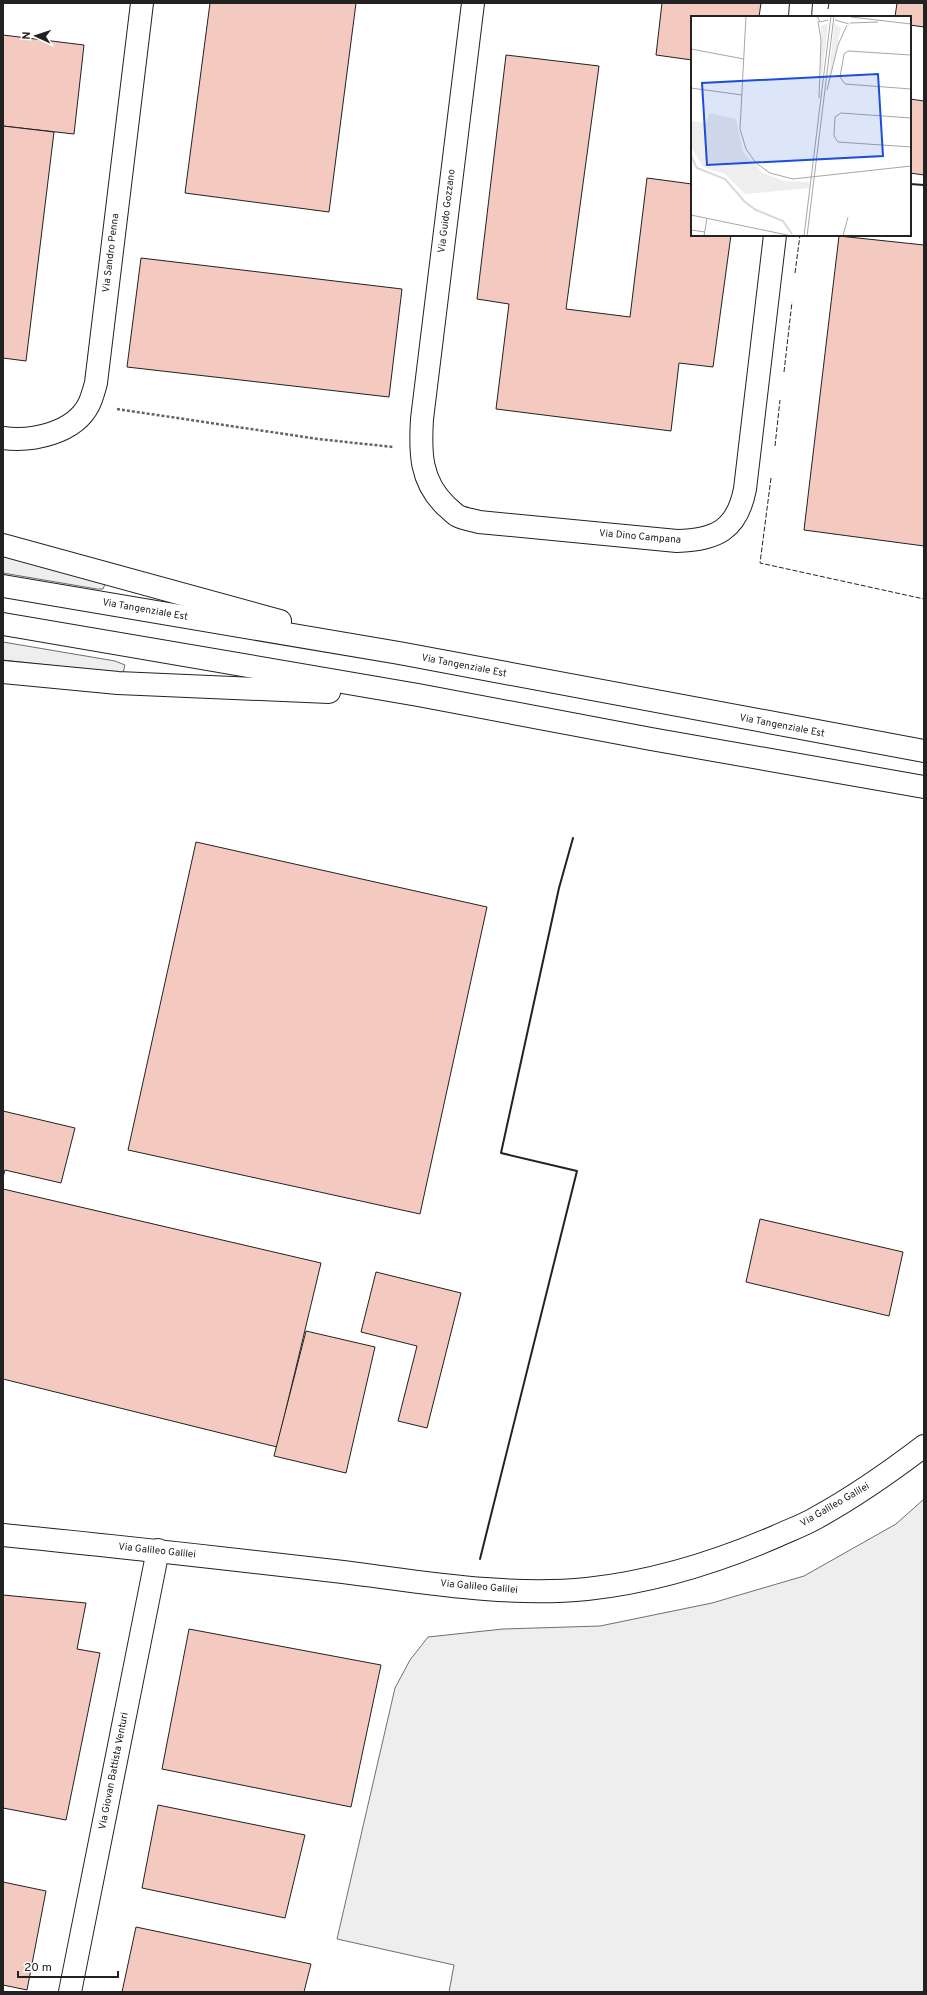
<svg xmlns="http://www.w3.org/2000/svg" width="927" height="1995" viewBox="0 0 927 1995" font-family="Overpass,sans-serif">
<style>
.green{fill:#eee;stroke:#6f6f6f}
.building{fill:#f3c9c0;stroke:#222}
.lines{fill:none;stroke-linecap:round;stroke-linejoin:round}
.minor-casing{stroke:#222;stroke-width:24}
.major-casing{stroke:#222;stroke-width:24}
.path{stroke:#646464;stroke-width:2.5;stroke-dasharray:3 2;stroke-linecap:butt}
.minor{stroke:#fff;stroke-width:22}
.major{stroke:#fff;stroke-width:22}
.fence{stroke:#222;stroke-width:1;stroke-dasharray:5 2;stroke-linecap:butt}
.wall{stroke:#222;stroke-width:2}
.labels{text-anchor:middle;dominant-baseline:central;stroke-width:3;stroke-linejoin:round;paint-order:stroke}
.street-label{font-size:10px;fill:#222;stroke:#fff}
.inset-river{fill:none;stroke:#d9d9d9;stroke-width:2}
.inset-road{fill:none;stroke:#a7a7a7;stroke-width:1}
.view{fill:#1d4ed8;fill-opacity:0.15;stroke:#1d4ed8;stroke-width:2}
.inset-edge{fill:none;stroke:#222;stroke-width:2}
</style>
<rect width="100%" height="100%" fill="#fff"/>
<g class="green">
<polygon points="3,555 105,584 103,589 97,589 3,573"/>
<polygon points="3,642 115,661 125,665 123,673 120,673 3,660"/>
<polygon points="924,1499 924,1992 449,1992 454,1965 337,1939 395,1688 410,1660 428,1637 503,1629 600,1626 712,1603 804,1576 896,1524"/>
</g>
<g class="building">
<polygon points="210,3 356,3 329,212 185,193"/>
<polygon points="662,3 761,3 759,17 692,17 692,60 656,55"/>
<polygon points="897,3 924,3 924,27 910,25 910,17 895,17"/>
<polygon points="3,35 84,45 74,134 3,126"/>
<polygon points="506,55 599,66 566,309 630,317 647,178 692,184 692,235 731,235 713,367 679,363 671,431 496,409 509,304 477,299"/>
<polygon points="910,99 924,101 924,175 910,173"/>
<polygon points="3,126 54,132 26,361 3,358"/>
<polygon points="839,236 924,245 924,546 804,530"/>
<polygon points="141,258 402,289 389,397 127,367"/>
<polygon points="196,842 487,907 420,1214 128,1150"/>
<polygon points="3,1111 75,1128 61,1183 5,1170 3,1177"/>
<polygon points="3,1189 321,1263 277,1447 3,1379"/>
<polygon points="760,1219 903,1252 889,1316 746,1282"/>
<polygon points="376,1272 461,1293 427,1428 398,1421 417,1346 361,1332"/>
<polygon points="306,1331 375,1347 346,1473 274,1456"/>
<polygon points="3,1595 86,1603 77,1649 100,1653 66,1820 3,1808"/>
<polygon points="189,1629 381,1665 351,1807 162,1769"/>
<polygon points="158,1805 305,1835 285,1918 142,1888"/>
<polygon points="3,1882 46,1891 27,1990 3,1985"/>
<polygon points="136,1927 311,1964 304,1992 122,1992"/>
</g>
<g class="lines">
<defs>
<g id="minor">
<path d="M473 3 422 419C420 452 420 481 446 506 450 509 454 514 458 516 464 519 473 520 479 522L677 541C716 540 737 530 745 489L775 235"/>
<polyline points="800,17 801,3"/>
<path d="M3 438C32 442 75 433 89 404 92 398 94 390 96 383L142 3"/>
<path d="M3 1535C116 1546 230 1559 343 1572 423 1582 506 1597 587 1589 652 1582 717 1562 777 1536 790 1530 804 1525 816 1518 854 1497 890 1472 924 1446"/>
<polyline points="70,1992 158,1550"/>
</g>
<g id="major">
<polyline points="3,545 280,621"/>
<polyline points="3,586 399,653 924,751"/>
<polyline points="3,624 418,695 651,739 924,787"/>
<polyline points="3,672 118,683 329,692"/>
</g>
</defs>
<use href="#minor" class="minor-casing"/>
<use href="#major" class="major-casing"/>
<polyline class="path" points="117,409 318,439 393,447"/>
<use href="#minor" class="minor"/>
<use href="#major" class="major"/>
<g class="fence">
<polyline points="828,9 829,3"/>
<polyline points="795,273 800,235"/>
<polyline points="784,372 792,302"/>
<polyline points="775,446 780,400"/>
<polyline points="771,478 760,563 924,599"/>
</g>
<g class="wall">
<polyline points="910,184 924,185"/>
<polyline points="480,1559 577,1171 501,1153 559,888 573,838"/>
</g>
</g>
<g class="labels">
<g class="street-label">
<text transform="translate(447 211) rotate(-83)">Via Guido Gozzano</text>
<text transform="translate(111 253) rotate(-83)">Via Sandro Penna</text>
<text transform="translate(640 537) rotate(5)">Via Dino Campana</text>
<text transform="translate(145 610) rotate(10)">Via Tangenziale Est</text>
<text transform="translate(464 666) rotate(11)">Via Tangenziale Est</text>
<text transform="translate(782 726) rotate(11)">Via Tangenziale Est</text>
<text transform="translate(835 1505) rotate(-30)">Via Galileo Galilei</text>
<text transform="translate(157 1551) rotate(6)">Via Galileo Galilei</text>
<text transform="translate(479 1587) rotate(5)">Via Galileo Galilei</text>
<text transform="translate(114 1771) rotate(-79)">Via Giovan Battista Venturi</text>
</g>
</g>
<g transform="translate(691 16)">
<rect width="220" height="220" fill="#fff"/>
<path d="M137 7 130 68V10ZM144 8 150 12 137 70 143 8ZM18 97 45 103 52 136 72 157 93 165 118 166V172L54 178 34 158 12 151 0 131V105L16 107Z" fill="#eee"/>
<path class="inset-river" d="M0 140 6 152 34 163 54 186 65 194 92 205 101 218"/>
<path class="inset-road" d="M55 0 49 113 55 133 65 147 79 157 102 163 220 150M126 0 129 6 137 4M160 1 220 8M144 4 158 8M127 5 130 24 128 82M159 7 187 6M0 33 53 43M220 39 157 35 153 38 149 61 154 68 220 73M0 72 51 79M136 74 147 29 156 9M220 102 150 97 144 101 143 120 147 126 220 131M0 199 101 220M0 214 14 216M13 220 16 202M113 220 140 0M116 220 143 0M152 220 157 201"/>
<path class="view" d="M187 58 192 140 16 149 11 67Z"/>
<rect width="220" height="220" class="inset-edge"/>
</g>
<rect width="927" height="1995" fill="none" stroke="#222222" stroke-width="8"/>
<g transform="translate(36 36) rotate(273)" stroke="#ffffff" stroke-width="3" paint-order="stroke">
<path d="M0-3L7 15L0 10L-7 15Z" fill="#222222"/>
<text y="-6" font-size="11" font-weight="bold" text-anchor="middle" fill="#222222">N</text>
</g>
<path d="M18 1971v6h100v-6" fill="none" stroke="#222222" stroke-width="2"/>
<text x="24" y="1971" font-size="12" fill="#222222" stroke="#ffffff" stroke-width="3" paint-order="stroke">20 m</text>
</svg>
